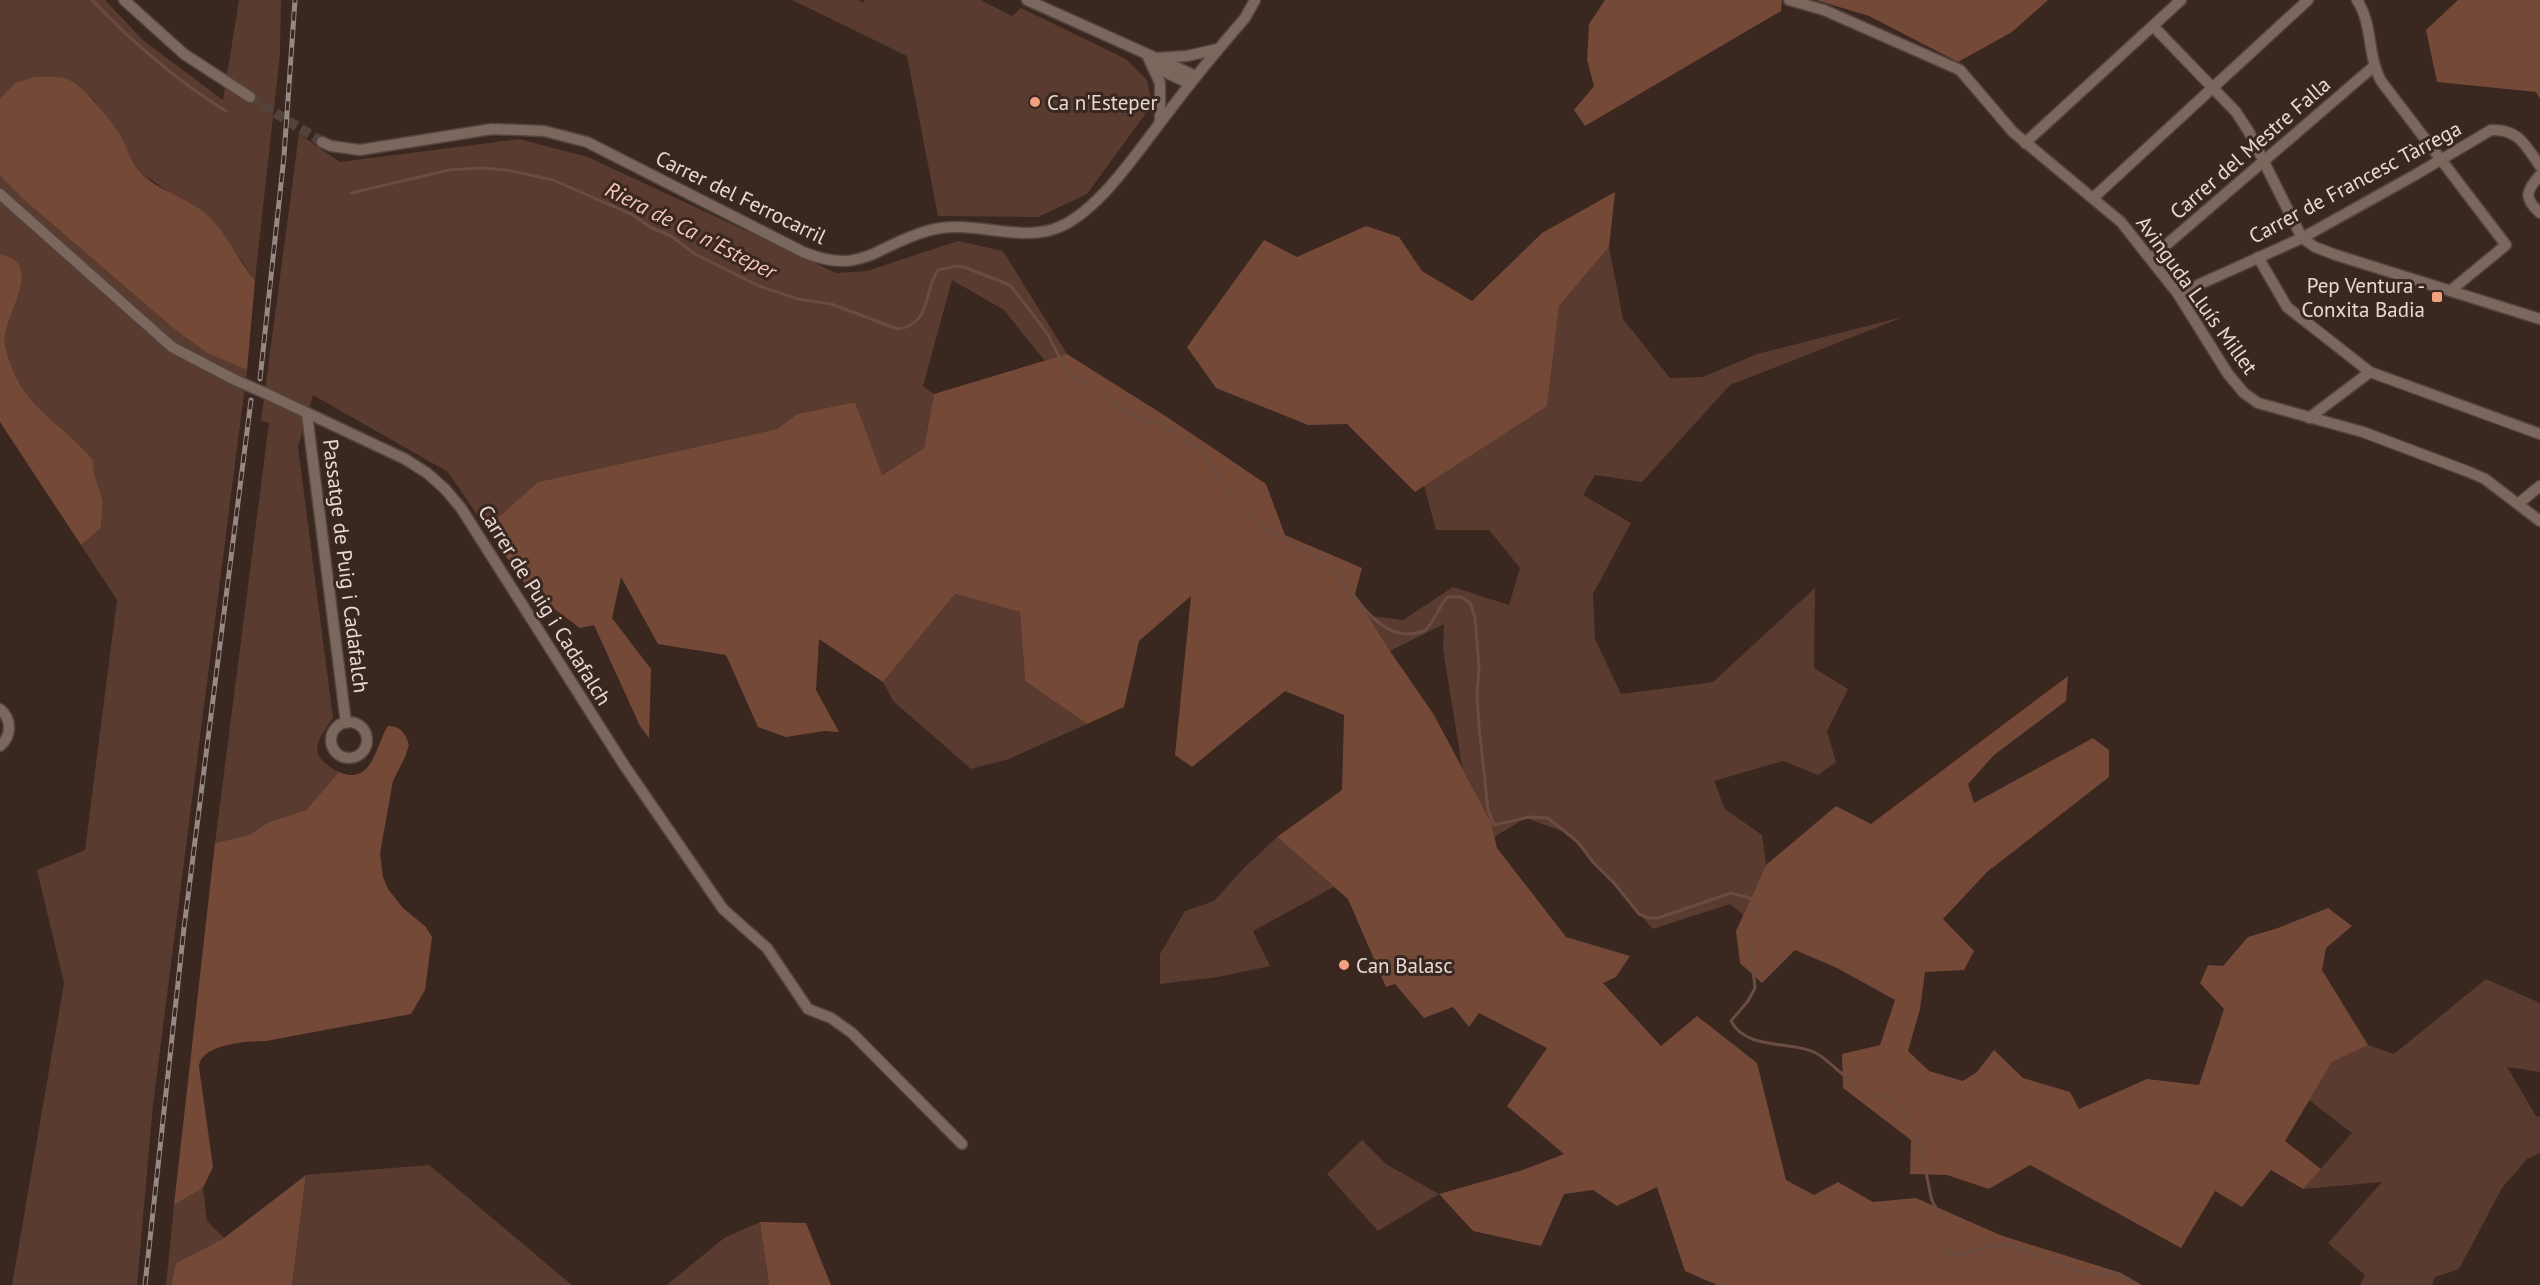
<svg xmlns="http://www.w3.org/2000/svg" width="2540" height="1285" viewBox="0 0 2540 1285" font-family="'PT Sans',sans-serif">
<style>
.green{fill:#593b30}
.forest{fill:#754938}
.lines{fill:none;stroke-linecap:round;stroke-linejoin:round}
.stream{stroke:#6b4c41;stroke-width:3}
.minor-tunnel{stroke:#53423b;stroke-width:10;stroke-dasharray:10 5;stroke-linecap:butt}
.minor-casing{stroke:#54443e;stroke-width:13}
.minor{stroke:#7c675f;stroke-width:10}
.rail-casing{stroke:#978882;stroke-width:5}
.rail{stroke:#392720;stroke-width:3;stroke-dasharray:9;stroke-linecap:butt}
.minor-bridge-casing{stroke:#54443e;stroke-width:13;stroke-linecap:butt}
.minor-bridge{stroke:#7c675f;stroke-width:10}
.poi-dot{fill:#f2a080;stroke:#392720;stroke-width:2}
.labels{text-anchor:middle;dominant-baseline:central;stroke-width:6;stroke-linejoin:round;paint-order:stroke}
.poi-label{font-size:21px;fill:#e7dad6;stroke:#392720;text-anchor:start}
.street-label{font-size:21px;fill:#e7dad6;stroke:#392720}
.water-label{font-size:22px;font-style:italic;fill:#f6c7b6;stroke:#392720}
</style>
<rect width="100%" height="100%" fill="#392720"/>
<g class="green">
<polygon points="0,0 105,0 144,41 223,100 239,0 281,0 280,54 255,280 235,252 176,197 141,173 133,164 124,143 95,101 68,80 34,77 0,99"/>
<polygon points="792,0 859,0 863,3 865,0 981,0 1012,16 1021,8 1126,59 1147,80 1152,105 1087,194 1038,217 938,216 907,56"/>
<path d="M299 134 340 162 519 139 588 157 836 273 867 271 958 241 1003 251 1067 354 1045 361 1004 310 952 280 923 386 934 394 924 448 881 475 855 402 797 414 777 429 538 482 486 528 448 472 313 395 298 447 333 718C315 744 307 755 339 772L306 810 269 822 249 835 215 843 269 423 261 421Z"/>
<path d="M0 176 23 199 173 328 207 353 247 370 153 1105 137 1285H12L64 983 37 870 85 850 117 600 81 545 101 528 103 501 94 473 93 460C57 416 18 408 5 345 0 318 49 264 0 254Z"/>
<polygon points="1609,247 1623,319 1670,378 1703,377 1757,354 1906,316 1730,385 1642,482 1595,475 1583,495 1631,523 1593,594 1595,639 1621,694 1713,682 1815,588 1814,668 1848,689 1827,731 1836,762 1818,775 1783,761 1714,781 1725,809 1762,835 1766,865 1743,915 1730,904 1653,929 1567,833 1526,818 1494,837 1491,822 1462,767 1443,649 1444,624 1390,651 1369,616 1403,620 1453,587 1509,605 1520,568 1489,530 1436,530 1424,486 1546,406 1559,306"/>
<polygon points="955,594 1020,612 1025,681 1087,724 1009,759 971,769 893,701 883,682"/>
<polygon points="1277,837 1334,887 1253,931 1270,966 1218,977 1160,984 1160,954 1185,911 1214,901 1243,869"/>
<polygon points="2486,979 2540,1003 2540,1072 2507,1067 2536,1116 2540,1117 2540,1153 2527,1159 2502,1188 2459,1269 2435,1277 2432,1285 2360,1285 2365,1275 2328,1243 2382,1182 2303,1189 2352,1133 2309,1100 2332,1062 2368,1045 2394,1054"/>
<polygon points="1362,1140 1386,1164 1439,1194 1378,1231 1327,1174"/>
<polygon points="429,1165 572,1285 292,1285 306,1175"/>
<polygon points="203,1188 207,1221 224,1238 176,1263 171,1285 166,1285 174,1205"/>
<polygon points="760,1222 769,1285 667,1285 724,1238"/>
</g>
<g class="forest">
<polygon points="1605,0 1782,0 1781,11 1585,126 1574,110 1594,86 1587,60 1589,24"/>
<polygon points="1816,0 2048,0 2012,32 1958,62 1869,16"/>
<polygon points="2458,0 2540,0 2540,99 2536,92 2437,82 2426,30"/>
<path d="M34 77C44 77 57 76 67 79 83 85 111 120 120 135 128 148 130 162 140 172 158 191 186 197 206 214 228 233 236 259 255 280L247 370 207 353 173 328 23 199 0 176V99L15 83Z"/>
<polygon points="1615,192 1609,247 1559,306 1547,406 1415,492 1347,424 1308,425 1216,388 1187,347 1264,240 1297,257 1366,226 1399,237 1422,271 1472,301 1542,233"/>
<path d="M0 254C49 264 0 318 5 345 19 409 57 416 93 460L94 473 103 501 101 528 81 545 0 422Z"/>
<polygon points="1067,354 1167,417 1266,484 1285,535 1362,568 1355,594 1390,651 1434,715 1491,822 1497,848 1566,937 1630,956 1616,977 1603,983 1661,1046 1697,1016 1757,1063 1786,1180 1814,1195 1838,1182 1873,1202 1916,1198 2000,1235 2121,1273 2141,1285 1717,1285 1685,1271 1657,1187 1617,1206 1593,1190 1564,1194 1541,1246 1473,1231 1439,1194 1523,1170 1564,1154 1507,1106 1547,1048 1479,1013 1469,1027 1453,1007 1424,1018 1395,984 1386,987 1348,899 1277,837 1342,790 1344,715 1285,691 1192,767 1175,755 1191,596 1139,641 1124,707 1087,724 1025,681 1020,612 955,594 883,682 819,639 816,690 839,732 824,731 786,737 758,727 726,655 658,644 621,577 612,618 651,669 649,738 640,726 594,625 580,628 530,591 486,528 538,482 777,429 797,414 855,402 882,475 924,448 934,394"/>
<polygon points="2068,676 2066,701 1994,755 1968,784 1974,803 2093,738 2109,750 2109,777 1987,872 1943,919 1974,951 1964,970 1925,972 1920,1009 1908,1051 1929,1071 1963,1081 1977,1072 1994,1050 2023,1078 2070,1092 2079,1109 2147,1079 2199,1085 2224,1009 2200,983 2208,965 2223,966 2248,937 2278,928 2328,908 2352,926 2326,948 2322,970 2368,1045 2332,1062 2285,1141 2321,1169 2303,1189 2271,1170 2242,1207 2215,1191 2181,1248 2030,1165 1989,1189 1947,1175 1910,1174 1911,1140 1843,1088 1842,1054 1880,1045 1895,1000 1837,968 1795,950 1762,983 1740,963 1736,931 1766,865 1836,806 1871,824"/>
<path d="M388 726C400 725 406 734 409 745L405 757 393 781 380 853 383 877 388 889 403 908 426 927 432 937 425 990 411 1014 266 1041C248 1041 200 1044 199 1067L213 1167 203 1188 174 1205 215 843 249 835 269 822 306 810 339 772C373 787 376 743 388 726Z"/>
<polygon points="306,1175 292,1285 171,1285 176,1263 224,1238"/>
<polygon points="760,1222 806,1223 831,1285 769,1285"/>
</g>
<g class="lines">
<g class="stream">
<path d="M92 0C132 42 177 81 226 111"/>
<path d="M351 193 449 170 481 168 507 170 553 180 633 215 650 227 671 236 695 254 759 286 798 299 831 304 898 329C932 324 923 292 938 270L956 266 964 267 1010 285 1047 333 1065 368 1074 378 1142 420 1158 422 1197 446 1249 517C1262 522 1271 532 1284 539 1298 547 1311 551 1324 561 1352 584 1377 649 1424 631 1431 628 1440 605 1447 597H1461L1470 603 1475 617 1479 668 1477 695 1479 726 1488 810 1494 825 1529 817 1548 818 1578 842 1593 862 1615 884 1639 914 1648 918H1658L1731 893 1750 898 1756 910 1751 949 1755 988 1748 1001 1731 1021C1746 1050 1789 1041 1814 1052 1830 1060 1841 1076 1857 1085 1882 1100 1893 1094 1912 1122 1919 1133 1928 1182 1931 1197 1932 1204 1939 1210 1941 1217 1943 1228 1939 1238 1943 1249L1960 1256 1985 1247 2008 1244 2077 1271 2120 1274 2139 1285"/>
</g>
<polyline class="minor-tunnel" points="250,97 322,142"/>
<defs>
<g id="minor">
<polyline points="124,0 184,54 250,97"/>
<polyline points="1027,0 1196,76"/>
<polyline points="1789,0 1824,10 1960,70 2013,132 2121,222 2178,294 2228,374 2244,393 2258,403 2363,432 2469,472 2485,479 2540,521"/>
<path d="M2357 0C2373 24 2367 55 2381 81L2506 245 2450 291"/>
<polyline points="2153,26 2236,112 2249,132 2302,238 2315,247 2336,255 2540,319"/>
<polyline points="1147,55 1160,83 1160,121"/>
<polyline points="1156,58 1187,56 1218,49"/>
<polyline points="1152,66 1190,84"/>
<path d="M322 142 331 146 360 150 492 129 544 131 587 142 803 252C862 276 875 246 927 231 969 218 1014 242 1054 229 1098 215 1141 146 1170 110 1194 78 1219 48 1245 18L1255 0"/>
<polyline points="2025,143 2181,0"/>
<path d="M2540 175C2526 191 2523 198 2540 213"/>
<polyline points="0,194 172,347 235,380"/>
<polyline points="2093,198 2308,0"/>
<polyline points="2258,257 2287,307 2370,372 2540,434"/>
<polyline points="2151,258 2373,67"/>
<path d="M2178 294 2302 238 2415 175 2491 130C2519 129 2525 145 2540 166"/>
<polyline points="265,393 405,459 427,473 445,489 461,508 624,765 723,909 767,948 808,1009 831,1018 852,1033 962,1144"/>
<polyline points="307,414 346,723"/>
<polyline points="2309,418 2370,372"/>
<polyline points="2519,503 2540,486"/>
<path d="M0 709C12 719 12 736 0 746"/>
<circle cx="349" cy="740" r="18"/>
</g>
</defs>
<use href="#minor" class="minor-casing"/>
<use href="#minor" class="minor"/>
<defs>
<g id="rail">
<polyline points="260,379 284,156 295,0"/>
<polyline points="145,1285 184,928 251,400"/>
</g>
</defs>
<use href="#rail" class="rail-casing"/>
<use href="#rail" class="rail"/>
<defs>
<polyline id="minor-bridge" points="235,380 265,393"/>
</defs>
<use href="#minor-bridge" class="minor-bridge-casing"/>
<use href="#minor-bridge" class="minor-bridge"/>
</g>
<g class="poi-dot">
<circle cx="1035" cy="102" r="6"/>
<rect x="2431" y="291" width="12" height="12" rx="3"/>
<circle cx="1344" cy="965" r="6"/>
</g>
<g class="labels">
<g class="poi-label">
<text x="1047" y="102">Ca n'Esteper</text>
<text x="2425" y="285" text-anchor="end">Pep Ventura -<tspan x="2425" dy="24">Conxita Badia</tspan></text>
<text x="1356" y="965">Can Balasc</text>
</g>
<g class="street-label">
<text transform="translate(2250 148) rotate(-41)">Carrer del Mestre Falla</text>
<text transform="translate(2355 182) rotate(-28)">Carrer de Francesc Tàrrega</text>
<text transform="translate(741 197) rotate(26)">Carrer del Ferrocarril</text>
<text transform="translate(2197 295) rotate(54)">Avinguda Lluís Millet</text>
<text transform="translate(346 566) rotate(83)">Passatge de Puig i Cadafalch</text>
<text transform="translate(545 605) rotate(58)">Carrer de Puig i Cadafalch</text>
</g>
<g class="water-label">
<text transform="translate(691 230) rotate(27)">Riera de Ca n'Esteper</text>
</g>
</g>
</svg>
